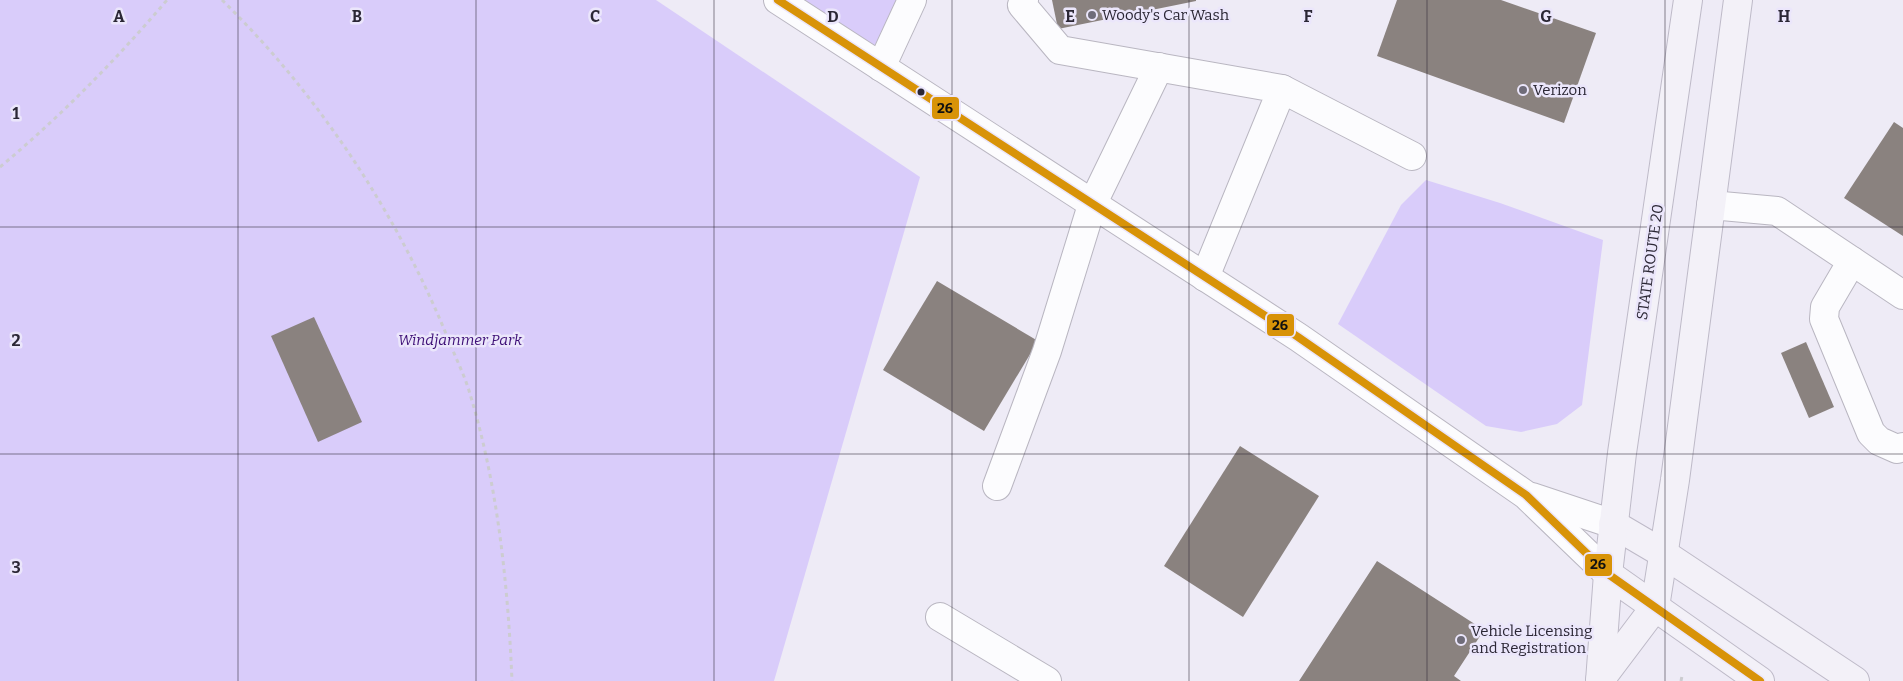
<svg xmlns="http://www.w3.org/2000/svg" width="1903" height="681" viewBox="0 0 1903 681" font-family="Bitter,serif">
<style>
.green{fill:#d9ccfa}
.building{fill:#8a827f}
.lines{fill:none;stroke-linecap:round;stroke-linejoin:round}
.minor-casing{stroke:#b9b6c1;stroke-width:30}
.major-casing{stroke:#bebac8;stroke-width:30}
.path{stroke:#ccccd0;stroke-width:3;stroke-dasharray:4 4;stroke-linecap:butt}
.minor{stroke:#fcfcfe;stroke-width:28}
.major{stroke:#f3f1f8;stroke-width:28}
.bus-1-casing{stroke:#ebe6fb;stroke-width:11}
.bus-1{stroke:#d89308;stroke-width:8}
.grid{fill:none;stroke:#2b2735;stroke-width:1;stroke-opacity:0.55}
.poi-dot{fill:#6f6c79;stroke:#ebe6fb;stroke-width:2}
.bus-dot{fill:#2b2735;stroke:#ebe6fb;stroke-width:2}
.labels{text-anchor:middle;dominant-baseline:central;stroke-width:5;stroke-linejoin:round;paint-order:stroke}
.poi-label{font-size:15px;fill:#2b2735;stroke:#ebe6fb;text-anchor:start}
.street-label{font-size:15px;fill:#2b2735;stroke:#ebe6fb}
.park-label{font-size:15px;font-style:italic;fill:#3e1077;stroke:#ebe6fb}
.grid-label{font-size:16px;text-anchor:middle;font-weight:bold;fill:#2b2735;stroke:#ebe6fb;stroke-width:5;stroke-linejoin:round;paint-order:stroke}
.line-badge{stroke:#ebe6fb;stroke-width:2}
.pale-badge-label{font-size:14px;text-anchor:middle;font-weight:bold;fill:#111}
</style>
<rect width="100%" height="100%" fill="#eeebf6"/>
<g class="green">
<polygon points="0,0 656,0 920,177 774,681 0,681"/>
<polygon points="778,0 912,0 881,67"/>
<polygon points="1426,180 1500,203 1603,240 1582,405 1557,424 1521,432 1486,426 1338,324 1401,205"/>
</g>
<g class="building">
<polygon points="1052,0 1196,0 1196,1 1058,29"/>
<polygon points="1397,0 1501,0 1596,33 1564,123 1377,56"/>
<polygon points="1894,122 1903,128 1903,236 1844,198"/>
<polygon points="937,281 1038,341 984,431 883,370"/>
<polygon points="314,317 362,422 318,442 271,336"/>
<polygon points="1806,342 1834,407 1809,418 1781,353"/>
<polygon points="1240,446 1319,496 1243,617 1164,566"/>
<polygon points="1377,561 1484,630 1454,676 1461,681 1299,681"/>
</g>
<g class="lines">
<defs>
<g id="minor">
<polyline points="778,0 1298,337 1526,495 1608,574"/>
<polyline points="1024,0 1022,5 1060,50 1282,89 1205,277"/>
<polyline points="881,67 912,0"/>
<polyline points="1282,89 1412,156"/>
<polyline points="1711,205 1777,211 1903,295"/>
<polyline points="1852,261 1825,307 1824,319 1871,433 1879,441 1897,449 1903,447"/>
<polyline points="997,486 1047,351 1092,205 1159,67"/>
<polyline points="1532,497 1613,524"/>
<polyline points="940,617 1047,681"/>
</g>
<g id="major">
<polyline points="1613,524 1664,554 1855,681"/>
<polyline points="1608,574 1760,681"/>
<polyline points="1600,680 1655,607 1675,480 1738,0"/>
<polyline points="1600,681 1608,574 1622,453 1688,0"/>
</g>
</defs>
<use href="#minor" class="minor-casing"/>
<use href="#major" class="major-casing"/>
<g class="path">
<path d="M222 0C319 95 398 215 449 341 456 359 465 376 470 394 498 486 508 586 512 681"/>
<path d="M0 167C61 116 116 60 167 0"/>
<polyline points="1681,681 1682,676"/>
</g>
<use href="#minor" class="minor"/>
<use href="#major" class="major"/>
<defs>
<polyline id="bus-1" points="778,0 1298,337 1526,495 1608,574 1760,681"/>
</defs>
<use href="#bus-1" class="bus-1-casing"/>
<use href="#bus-1" class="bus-1"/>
</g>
<path class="grid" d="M238 0V681M476 0V681M714 0V681M952 0V681M1189 0V681M1427 0V681M1665 0V681M0 227H1903M0 454H1903"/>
<g class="poi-dot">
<circle cx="1092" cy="15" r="5"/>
<circle cx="1523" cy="90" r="5"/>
<circle cx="1461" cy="640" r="5"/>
</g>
<circle class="bus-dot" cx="921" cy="92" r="4.5"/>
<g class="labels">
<g class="poi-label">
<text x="1102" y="15">Woody's Car Wash</text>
<text x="1533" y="90">Verizon</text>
<text x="1471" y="631">Vehicle Licensing<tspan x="1471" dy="17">and Registration</tspan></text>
</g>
<g class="street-label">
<text transform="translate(1650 262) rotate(-82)">STATE ROUTE 20</text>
</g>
<g class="park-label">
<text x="460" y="340">Windjammer Park</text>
</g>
</g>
<g class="grid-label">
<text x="119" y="22">A</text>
<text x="357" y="22">B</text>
<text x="595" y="22">C</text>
<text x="833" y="22">D</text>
<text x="1070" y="22">E</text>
<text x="1308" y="22">F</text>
<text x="1546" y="22">G</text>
<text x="1784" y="22">H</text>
<text x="16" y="119">1</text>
<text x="16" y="346">2</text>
<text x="16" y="573">3</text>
</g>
<g class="line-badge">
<rect x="931" y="96" width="29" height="24" rx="5" fill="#d89308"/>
<rect x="1266" y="313" width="29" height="24" rx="5" fill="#d89308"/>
<rect x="1584" y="553" width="29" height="24" rx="5" fill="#d89308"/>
</g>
<g class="pale-badge-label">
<text x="945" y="113">26</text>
<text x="1280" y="330">26</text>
<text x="1598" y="569">26</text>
</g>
</svg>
